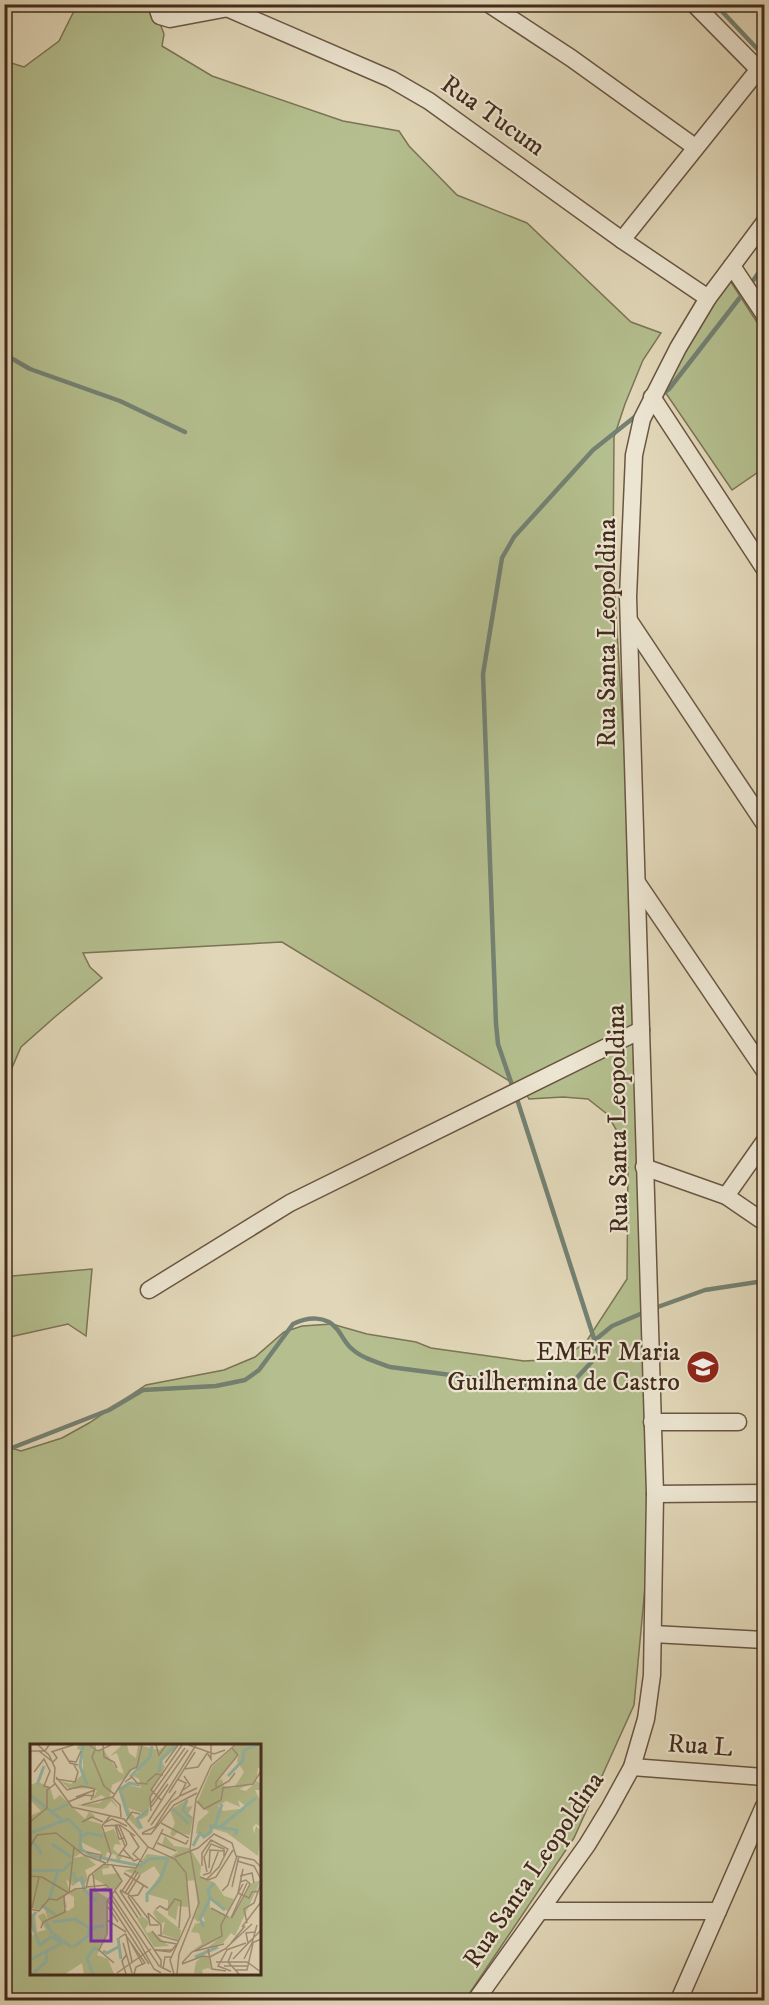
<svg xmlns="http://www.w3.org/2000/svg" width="769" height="2005" viewBox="0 0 769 2005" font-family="'IM FELL DW Pica',serif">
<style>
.green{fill:#b4be8e;stroke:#7c7455;stroke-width:1.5;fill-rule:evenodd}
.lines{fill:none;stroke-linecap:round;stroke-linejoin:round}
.stream{stroke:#748172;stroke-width:4.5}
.street-casing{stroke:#6a5643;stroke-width:19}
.street{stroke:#ece5d1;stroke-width:16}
.labels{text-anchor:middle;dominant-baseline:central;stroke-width:4.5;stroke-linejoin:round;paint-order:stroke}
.street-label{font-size:26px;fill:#432b1c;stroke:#ece5d1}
.poi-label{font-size:26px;fill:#432b1c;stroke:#ece5d1;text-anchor:end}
.inset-river{fill:none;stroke:#94baac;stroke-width:3}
.inset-road{fill:none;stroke:#a2927a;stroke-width:1.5}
.view{fill:#7b2cbf;fill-opacity:0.15;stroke:#7b2cbf;stroke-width:3}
.inset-edge{fill:none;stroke:#432b1c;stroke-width:3}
</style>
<rect width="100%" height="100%" fill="#e1d7b8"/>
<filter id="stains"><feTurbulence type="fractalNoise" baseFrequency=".00333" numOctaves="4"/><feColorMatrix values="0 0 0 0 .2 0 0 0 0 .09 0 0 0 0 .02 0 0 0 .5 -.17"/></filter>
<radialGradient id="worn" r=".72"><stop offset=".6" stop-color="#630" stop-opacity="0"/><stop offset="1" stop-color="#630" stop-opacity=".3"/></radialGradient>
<g class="green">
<path d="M77 5H153L164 34 162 46 212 76 343 121 399 131 409 146 457 195 527 223 631 322 661 333 643 360 625 404 614 437 613 564 634 914 653 1502 634 1705 574 1838 465 2000H5V1446L21 1451 62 1438 89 1423 146 1385 224 1370 255 1357 284 1332 302 1326 332 1324 367 1334 416 1342 431 1348 524 1361 562 1359 586 1342 627 1279 628 1162 620 1136 607 1114 588 1099 563 1097 529 1099 524 1090 282 942 83 953 90 967 102 978 56 1016 21 1047 5 1084V61L24 67 59 41ZM32 1746H260V1974H32Z"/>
<polygon points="729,279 764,333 764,468 732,490 663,389"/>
<path d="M5 1101C10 1144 12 1185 5 1228Z"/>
<polygon points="92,1269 86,1336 68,1324 5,1338 5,1275 12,1276"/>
</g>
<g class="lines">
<g class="stream">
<polyline points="715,4 764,56"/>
<polyline points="750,285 764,265"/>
<polyline points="4,354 30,369 120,401 185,432"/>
<polyline points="660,396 669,389 745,291"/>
<polyline points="513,1088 498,1044 496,1024 483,674 502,558 514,537 593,450 637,415"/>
<polyline points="652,1309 705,1290 764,1281"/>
<polyline points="595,1340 612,1326 645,1312"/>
<path d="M4 1451 109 1410 143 1390 216 1386 245 1380 259 1370 293 1324C307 1317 326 1315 337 1329 342 1335 345 1343 351 1348 361 1358 377 1362 390 1367L551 1388 572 1383 599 1354 516 1096"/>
</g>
<defs>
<g id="street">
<polyline points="156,4 160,16 170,19 250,4"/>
<polyline points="489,4 571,58 695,147"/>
<polyline points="694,4 764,75"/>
<polyline points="229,9 391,79 429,101 622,240 708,298"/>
<polyline points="622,240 759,69"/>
<polyline points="732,266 764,314"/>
<polyline points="652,397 764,568"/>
<polyline points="630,622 764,823"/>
<polyline points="638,884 764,1070"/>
<polyline points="644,1167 726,1196 764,1222"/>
<polyline points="726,1196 764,1142"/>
<polyline points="149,1290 290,1203 641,1030"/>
<polyline points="652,1422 738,1422"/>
<polyline points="655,1494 764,1493"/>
<polyline points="653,1634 764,1640"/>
<polyline points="632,1767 764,1777"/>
<polyline points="541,1911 718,1911"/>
<polyline points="476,2000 587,1845 609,1809 632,1767 646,1719 652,1675 655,1494 628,597 634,455 642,419 678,348 708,298 764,223"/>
<polyline points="679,2000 764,1806"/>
</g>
</defs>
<use href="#street" class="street-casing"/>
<use href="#street" class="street"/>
</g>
<defs>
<symbol id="school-disc" viewBox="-11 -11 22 22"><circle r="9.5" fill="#8f2418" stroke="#ece5d1"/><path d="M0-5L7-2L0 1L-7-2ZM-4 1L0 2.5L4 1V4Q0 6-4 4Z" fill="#fff"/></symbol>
</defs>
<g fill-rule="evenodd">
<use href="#school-disc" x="684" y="1348" width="38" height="38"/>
</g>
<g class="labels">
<g class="street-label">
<text transform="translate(493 116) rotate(35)">Rua Tucum</text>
<text transform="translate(607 633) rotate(-90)">Rua Santa Leopoldina</text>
<text transform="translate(618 1119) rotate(-91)">Rua Santa Leopoldina</text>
<text transform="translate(700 1746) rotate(4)">Rua L</text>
<text transform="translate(534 1870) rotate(-56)">Rua Santa Leopoldina</text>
</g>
<g class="poi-label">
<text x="680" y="1352">EMEF Maria<tspan x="680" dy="30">Guilhermina de Castro</tspan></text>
</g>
</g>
<g transform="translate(30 1744)">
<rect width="231" height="231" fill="#e1d7b8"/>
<path d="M48 1H66V6L73 5 89 28 94 30 87 9 80 12 92 1H97L99 9 106 14 108 1 129 6 136 1H149L132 17 135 23 123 44 118 71 110 76 112 69 98 64 111 83 107 84 97 73 88 44 96 40 111 44 109 35 103 32 109 27 104 24 96 34 82 41 80 52 89 65 81 57 74 65 46 61 70 59 75 53 71 51 62 56 67 47 65 44 39 45 31 37 41 40 53 30V7L47 5ZM206 1H231V25L228 24 226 38 209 45 216 47 227 37 231 40V46H225L231 58V83L226 80 223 83 224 90 226 82 231 87 228 112 197 89 184 85 175 93 166 89 168 78 179 68 167 59 182 23ZM210 8 207 17 214 28 204 44 194 42 192 35 188 37ZM208 56 218 64 193 67 188 62 196 57 210 63ZM8 38 20 43 24 56 30 51 55 75 59 68 63 70 65 73 57 76 71 80 73 89 84 85 89 97 91 101 85 100 83 105 92 113 87 119 86 111 77 108 75 115 71 114V108L51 98 54 107 43 114 56 112 66 121 55 126 58 135 53 143 49 137 43 142 36 135 39 146 34 153 37 163 33 165 38 167 44 163V153L39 150 44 146 63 145 82 157 78 156V185L67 211 78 215 84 230H54L52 219 35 230H0V187L4 193 0 168 5 171 7 188 16 186 8 172 14 169 18 176 14 162 8 166 0 163V72L11 67 0 56V41ZM158 55 156 63 163 62 158 70 163 73 160 91 147 89 143 93 140 90 145 79 140 66ZM135 92 144 102 159 104 165 136 157 137 158 163 148 162 146 176 138 171V156L117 150 130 131 124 122 110 131 94 127 107 123 117 110 140 113 148 108 132 100ZM161 106 171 122 170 132 185 139 194 152 204 155 198 168 180 152V164L203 174 220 140 231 136 205 192 201 189 193 199 177 204 191 193 163 206 172 200 169 189 161 188 165 180 175 177 173 172 168 178 164 174 168 164ZM73 121H79V124L72 125 73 131 89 129 91 139 85 146 63 134 65 126ZM125 165 151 186 149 196 132 190 135 178 130 180 123 169ZM112 172 120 178 115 185 117 189 122 187 139 202 124 203 107 175ZM173 212 179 214 181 225 194 230 178 224 172 226 173 230 164 229 166 218Z" fill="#b4be8e" fill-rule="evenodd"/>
<path class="inset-river" d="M53 1 50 22 57 41M129 28 131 16 145 1M198 32 213 16 214 6 227 1M100 33 120 13 122 2M7 41 14 22M0 51 32 76M157 56 153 66 161 74M143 65 159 80M21 68 38 60M98 72 90 46 99 39 110 41M185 82 192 60M108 84 111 83 107 75 118 66M189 84 226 54M0 89 38 75 51 88 50 105 63 112 111 122 119 115 137 114M52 92 58 89 73 92M0 94 12 110M22 100 41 113M163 102 170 89 174 93 181 88V82L207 86 205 91M0 127 34 126 41 118M43 128 46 137 52 134 54 146 66 157M184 139 178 146 180 154 195 166M19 155 28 127M117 158V150L130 136 138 114M11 161 26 171M16 178 21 188 41 203M22 178 45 175 59 184M174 183 170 175 180 154M4 188 1 175 6 168M5 190 10 201 21 193 31 198M88 194 91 215M43 203 58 192 60 184 74 182M73 207 77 209 90 202M165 213 188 203M0 216 32 199M2 230 16 218 17 207M63 230 57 214 64 204 69 206"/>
<path class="inset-road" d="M8 1 19 11 25 24 24 38 42 63 94 75 118 103 145 115 156 129 160 172 140 216 144 230M59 1 68 7 81 1M73 1 74 13 84 18 87 24M126 1 129 11 136 1M159 1 184 10 195 6M32 6 40 19 48 21M65 6 62 13 74 42 84 50M0 7H15L19 1M9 7 23 18 27 14 23 8M21 8 43 1M178 10 181 15V1M39 17 46 18 51 7M135 19 148 1M154 25 168 23 178 8M4 28 14 15 20 27 14 42 20 44M26 33 37 46 52 42 65 45 61 56M26 35 45 38 48 28 44 21M147 35 156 39 149 53M95 38 102 33 107 39 118 40M117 38 126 30 133 31M186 43V38L208 11 202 4M153 46 160 41 154 32M181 47 199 37 205 29M139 49 165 8M150 52 167 44M46 53 65 46M83 53 100 26 107 23 112 1M132 57 121 46 152 1M167 57 174 65 191 56 193 44 223 40 231 27M38 58 55 51 64 52M121 59 158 6M52 61 82 53 90 61 91 73M121 63 138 40M121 67 120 53 155 4M96 77 102 68 110 70M0 78 17 64V46L25 40M52 78 62 73 73 78M118 78 166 1M74 79 82 75 97 82M131 79 159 94M86 80 95 102M85 81 89 95 95 94M89 81 97 100M121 81 146 47M74 82 90 81 105 92M100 89 109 103 103 110 112 118M112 89 125 83 141 58 149 53M131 89 156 100 158 96M112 90H121L144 61 167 49M127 99 146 107M97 100 89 111 103 115M0 103 7 91 26 89 54 111 76 119M93 105 104 117 108 115M123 105 133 85M57 108 71 111 70 117M145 113 168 104 184 90 202 99 206 112 224 116 231 123M207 117 224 122 231 135M77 119 81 110 72 82 80 72M82 121 92 137 77 157V190L69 206 84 219M172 122V109L181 96 198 105 189 123 176 136M179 124 180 106 195 107M213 125 208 149 219 154 222 148 229 147M177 128 174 113 181 100 194 105V112M94 129 118 144M63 130 65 147 76 144 80 148 129 222 141 228M173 131 180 129 189 106M0 132 12 133 39 149M210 132 222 129 224 139M170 133 178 136 186 133 203 106M57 143 76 141 81 146M202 143 209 112M90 146 101 152 120 177M85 147 131 216V222M90 147 108 174M92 147 106 126M192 147 198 141 207 112M39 149 44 102M95 149 108 128M98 150 110 131M98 152 111 172M101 152 108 151 114 141M80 153 108 196M78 157 119 220M78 163 88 178M2 164 9 133M181 164 198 173M0 165 9 167 19 155 27 156 45 145 56 144 59 132 74 120 106 124 118 103M126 165 130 162 137 166 145 155 151 157 149 184M118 169 131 181V191M118 169 120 181H129M201 174 217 139M202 174 220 140 216 136 210 138M77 176 96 188M217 179 214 165 224 159 231 139M212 183 231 158M11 184 13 178 35 168 34 152M122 187 130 197 147 200 140 208 125 206M96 190 102 218M128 191 149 197M89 194 95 190 115 219 106 223 104 230M108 196 124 225 131 229M93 199 102 229M101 199 113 221M201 199 215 182M218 199 216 189 225 188M222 199 227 181M178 205 182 225 196 227M124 206H143M196 206 216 199M197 206 188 222 201 227M165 207 194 200M202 208 198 218 209 230M203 215 231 186M214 215 222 199 231 195M186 218H217L231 228M152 219 162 208 192 192 191 181 213 140M152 220 173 212 180 213 195 205 222 180M194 222H217M133 225 135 213H141M205 226H217L223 199M87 229 121 205M96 230 92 217 97 210M147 230 149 210 169 159 160 105 166 55 181 22 205 1"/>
<path class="view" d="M61 146H81V197H61Z"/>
<rect width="231" height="231" class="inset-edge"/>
</g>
<rect width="769" height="2005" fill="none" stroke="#e1d7b8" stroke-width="24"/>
<rect x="6" y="6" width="757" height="1993" fill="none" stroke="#432b1c" stroke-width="3"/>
<rect x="12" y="12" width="745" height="1981" fill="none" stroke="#432b1c" stroke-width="1.5"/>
<rect width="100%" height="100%" filter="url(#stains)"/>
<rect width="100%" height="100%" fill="url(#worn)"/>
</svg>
